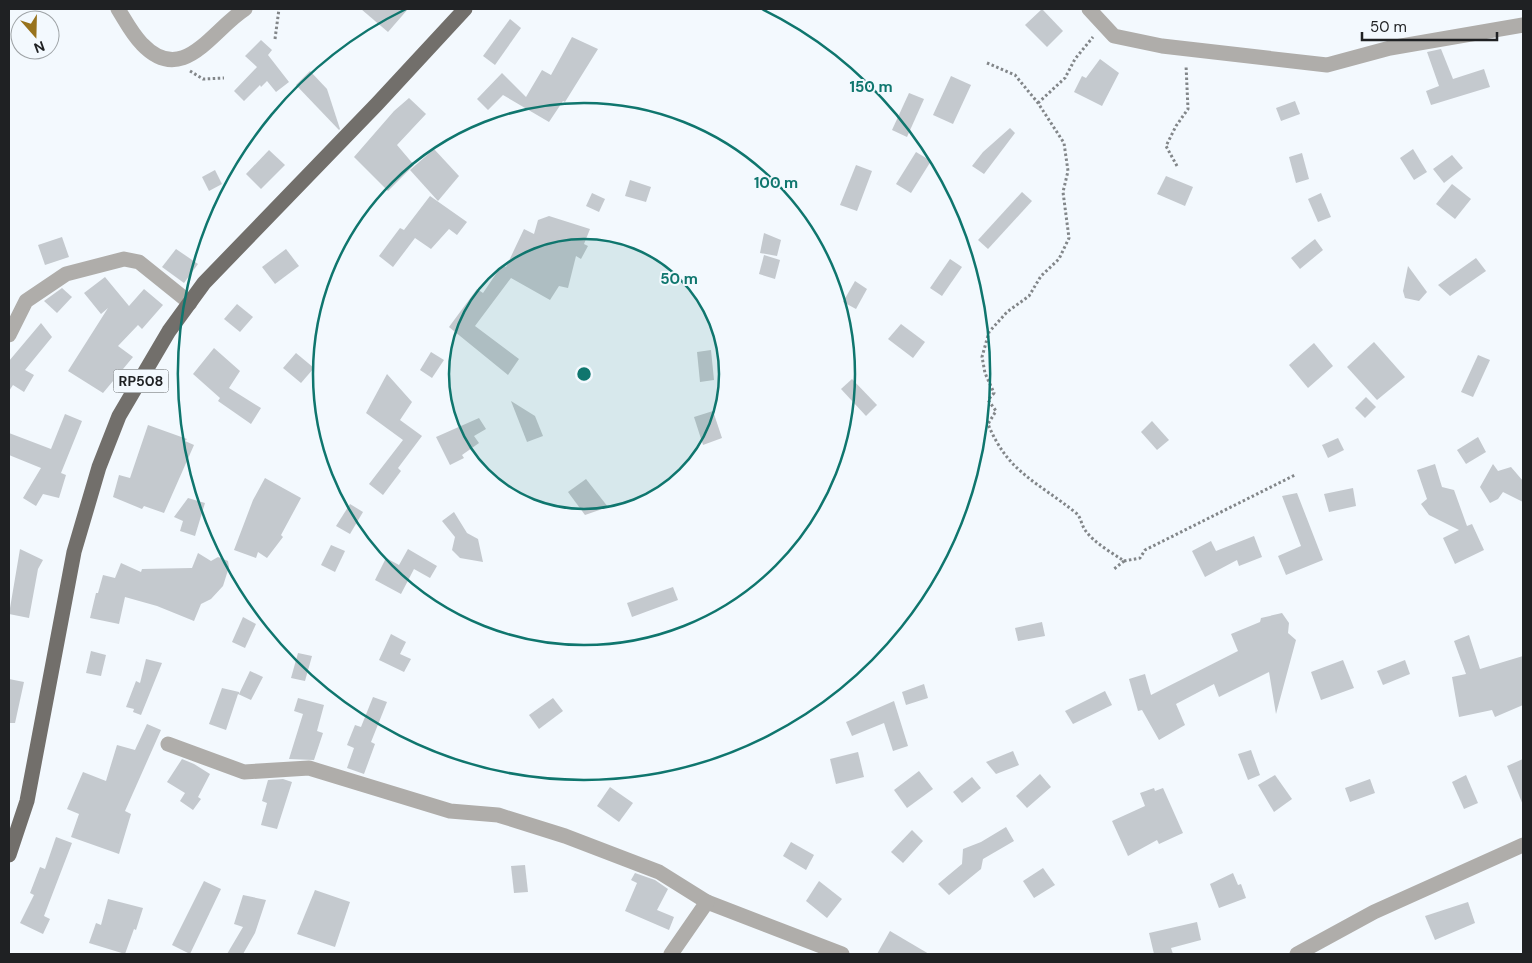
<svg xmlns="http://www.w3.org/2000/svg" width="1532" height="963" viewBox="0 0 1532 963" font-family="'DM Sans',sans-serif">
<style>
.building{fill:#c4c9ce}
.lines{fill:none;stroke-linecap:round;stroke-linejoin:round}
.path{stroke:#828689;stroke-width:3;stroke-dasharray:2.5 2.5;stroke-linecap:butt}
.minor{stroke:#afadaa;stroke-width:15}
.major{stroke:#726f6b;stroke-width:15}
.ring{fill:none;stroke:#0f766e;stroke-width:2.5}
.labels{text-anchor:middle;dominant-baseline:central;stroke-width:4;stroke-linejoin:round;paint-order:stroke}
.shield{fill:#f3f9fe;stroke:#5f6265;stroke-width:1}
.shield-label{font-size:14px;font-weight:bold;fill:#1f2123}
.centre{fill:#0f766e;stroke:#f3f9fe;stroke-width:2.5}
.ring-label{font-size:15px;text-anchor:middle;font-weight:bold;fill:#0f766e;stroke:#f3f9fe;stroke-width:4;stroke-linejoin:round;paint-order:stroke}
</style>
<rect width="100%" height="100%" fill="#f3f9fe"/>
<g class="building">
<polygon points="361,9 408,9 388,32"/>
<polygon points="1042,9 1063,31 1047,47 1025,25"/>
<polygon points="510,19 521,28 495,65 483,56"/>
<polygon points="572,37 598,49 565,102 563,101 549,122 503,95 488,110 477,99 502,73 526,97 542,70 551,75"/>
<polygon points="261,40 272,50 268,55 289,82 276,92 267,81 261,87 260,85 244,101 234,91 257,67 245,56"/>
<polygon points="1441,49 1453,79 1484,69 1490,87 1431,105 1426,91 1439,86 1427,52"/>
<polygon points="1100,59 1119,73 1102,106 1074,92 1082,76 1086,78"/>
<polygon points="310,71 327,89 340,129 339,130 296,85"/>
<polygon points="951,76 971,85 953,124 933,115"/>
<polygon points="909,93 924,99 907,137 892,130"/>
<polygon points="409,98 426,114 397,145 414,165 388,191 354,157 394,111"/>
<polygon points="1295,101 1300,114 1281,121 1276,108"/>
<polygon points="1010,128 1015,133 984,174 972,166 983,152"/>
<polygon points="434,149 459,176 438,201 410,170"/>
<polygon points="1413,149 1427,172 1414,180 1400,158"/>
<polygon points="269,150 285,165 261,189 246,174"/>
<polygon points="916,152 931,161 911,193 896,184"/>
<polygon points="1302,153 1309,179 1296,183 1289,157"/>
<polygon points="1452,155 1463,168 1444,183 1433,169"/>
<polygon points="856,165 872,171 857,211 840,205"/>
<polygon points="215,170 222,184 209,191 202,177"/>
<polygon points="1166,176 1193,187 1185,206 1157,194"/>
<polygon points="630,180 651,187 646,202 625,196"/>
<polygon points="1452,184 1471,199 1455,219 1436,204"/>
<polygon points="1022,192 1032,201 988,249 978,240"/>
<polygon points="592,193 605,199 599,212 586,206"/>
<polygon points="1321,193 1331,217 1318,222 1308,199"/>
<polygon points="430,196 467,222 457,235 449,229 431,249 415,238 393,267 379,256 400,228 404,230"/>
<polygon points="549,216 590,229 584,244 588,246 581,259 576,256 568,288 559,286 550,300 511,278 475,326 519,359 508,375 449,327 477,289 483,293 502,265 506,267 524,229 534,234 538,220"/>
<polygon points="764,233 781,240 777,256 760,253"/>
<polygon points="62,237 69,257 45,265 38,245"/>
<polygon points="1315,239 1323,250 1300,269 1291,258"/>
<polygon points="176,249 198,264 184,283 162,267"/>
<polygon points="286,249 299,266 275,284 262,267"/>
<polygon points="764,255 780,260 775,279 759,274"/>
<polygon points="1476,258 1486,271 1450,296 1438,285"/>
<polygon points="950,259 962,267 942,296 930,288"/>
<polygon points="1408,266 1427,292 1419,301 1405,298 1403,291"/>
<polygon points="105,277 129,306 144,289 163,305 142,329 138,325 118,346 133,357 103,393 68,371 108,308 101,314 84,293"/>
<polygon points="855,281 867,289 856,309 843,302"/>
<polygon points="62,288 72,297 57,313 44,301"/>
<polygon points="237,304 253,317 240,332 224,319"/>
<polygon points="41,323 52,337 25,370 34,375 24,392 13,385 9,391 9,361"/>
<polygon points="901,324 925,342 913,358 888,339"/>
<polygon points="1374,342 1405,377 1377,400 1347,367"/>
<polygon points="1314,343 1333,366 1308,388 1289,365"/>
<polygon points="214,348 240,371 229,388 261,408 251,424 218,401 220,398 193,374"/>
<polygon points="711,350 714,380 700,382 697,352"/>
<polygon points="431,352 444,360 432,378 420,370"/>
<polygon points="296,353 314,368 301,383 283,368"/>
<polygon points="1478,355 1490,360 1473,397 1461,392"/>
<polygon points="387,374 412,402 400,420 422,436 398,468 401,471 383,495 369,484 403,440 366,413"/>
<polygon points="852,379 877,405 866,416 841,389"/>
<polygon points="1366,397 1376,407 1365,418 1355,408"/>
<polygon points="511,401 535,416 543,436 527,442"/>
<polygon points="713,411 722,438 703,445 694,417"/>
<polygon points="65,414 82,421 61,473 66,475 59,498 43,494 36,506 23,498 41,468 9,455 9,433 51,449"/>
<polygon points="479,418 486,429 474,436 479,443 462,455 464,458 450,465 436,437"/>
<polygon points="1152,421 1169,440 1157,450 1141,432"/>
<polygon points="148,425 187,439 185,441 194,445 164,513 144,506 142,509 113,497 119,475 130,478"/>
<polygon points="1478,437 1486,452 1466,464 1457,450"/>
<polygon points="1338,438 1344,450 1328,458 1322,445"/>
<polygon points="1435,464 1442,487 1454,490 1467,526 1472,524 1484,550 1455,564 1443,538 1459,530 1429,515 1421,504 1427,499 1417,470"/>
<polygon points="1493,464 1498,471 1511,467 1523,481 1523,502 1503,492 1498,499 1490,503 1480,487"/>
<polygon points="265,478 301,498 281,535 283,537 267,558 258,552 256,558 234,550 253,500"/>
<polygon points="586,479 608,507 585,515 568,492"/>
<polygon points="1353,488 1356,506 1329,512 1324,494"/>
<polygon points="1297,493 1323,560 1286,575 1278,556 1301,546 1282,496"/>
<polygon points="188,498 205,503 195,536 180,531 183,521 174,517"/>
<polygon points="350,504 363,512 350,534 336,526"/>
<polygon points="454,512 467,533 478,539 483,562 460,558 452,550 455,537 442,521"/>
<polygon points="1254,536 1262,557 1239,566 1237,560 1205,577 1192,551 1211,541 1216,551"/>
<polygon points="331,545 345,551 335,572 321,565"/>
<polygon points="20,549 43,560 38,569 29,618 9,614"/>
<polygon points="408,549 437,566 430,578 414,569 401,594 375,580 386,558 399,565"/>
<polygon points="198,553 211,561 218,557 228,561 229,567 223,586 211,599 201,604 194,621 157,606 125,597 119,624 90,618 96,593 98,593 103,575 115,578 121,563 141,572 142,569 192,568"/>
<polygon points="673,587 678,600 632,617 627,603"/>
<polygon points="1282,613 1289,623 1288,633 1296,640 1276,714 1269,672 1219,697 1214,684 1176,704 1185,725 1159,740 1142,710 1138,711 1129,679 1145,674 1151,695 1238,651 1231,634 1260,622 1261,618"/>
<polygon points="243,617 256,624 245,648 232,642"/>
<polygon points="1042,622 1045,636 1018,641 1015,628"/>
<polygon points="391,634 406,642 400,654 411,659 404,672 379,660"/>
<polygon points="1469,635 1480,669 1523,656 1523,705 1495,717 1492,710 1459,717 1452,677 1466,674 1454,641"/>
<polygon points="91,651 106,655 101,676 86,673"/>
<polygon points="298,653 312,656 305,681 291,678"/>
<polygon points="146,659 162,663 141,715 133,712 134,709 126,707 136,681 140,683"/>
<polygon points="1343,660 1354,688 1321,700 1311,672"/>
<polygon points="1405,660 1410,674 1383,685 1377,671"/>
<polygon points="250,671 263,677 251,700 238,694 226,730 209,724 222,688 239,692 239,694"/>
<polygon points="9,679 24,682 15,723 9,723"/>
<polygon points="924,684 928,698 906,705 902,692"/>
<polygon points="1105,691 1112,705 1073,724 1065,711"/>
<polygon points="373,697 387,702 371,742 375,744 364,774 347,768 354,748 347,745 355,725 361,727"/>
<polygon points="298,698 324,705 317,731 323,733 314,760 289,759 303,714 294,711"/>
<polygon points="553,698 563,711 539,729 529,715"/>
<polygon points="894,701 908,746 893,751 884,723 852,736 846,722"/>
<polygon points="147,724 161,730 125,811 131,814 119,854 71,837 79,814 67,809 83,772 106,781 117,745 135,750"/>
<polygon points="1251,750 1260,775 1248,780 1238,754"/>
<polygon points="1013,751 1019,765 996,774 986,762"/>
<polygon points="858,752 864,777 836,784 830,759"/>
<polygon points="182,759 194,764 210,774 198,797 201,799 193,810 180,801 185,793 167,782"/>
<polygon points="1523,759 1523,805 1507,766"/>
<polygon points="919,771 933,789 907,808 894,790"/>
<polygon points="1040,774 1051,787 1027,808 1016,796"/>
<polygon points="1275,775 1292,799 1274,812 1258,785"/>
<polygon points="1466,775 1478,803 1464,809 1452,782"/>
<polygon points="972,777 981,788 962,803 953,792"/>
<polygon points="283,779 292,782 277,829 261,825 267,803 262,801 268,780"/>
<polygon points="1370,779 1375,793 1350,802 1345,788"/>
<polygon points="610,787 633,803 619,822 597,806"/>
<polygon points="1154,788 1155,791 1163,788 1183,833 1159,844 1157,840 1128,856 1112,821 1145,806 1140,793"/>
<polygon points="1006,827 1014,841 983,859 981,869 949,895 938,884 962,864 963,849 981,842"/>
<polygon points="912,830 923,841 903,863 891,852"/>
<polygon points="56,837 72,843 44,916 50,919 43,934 20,923 34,895 30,893 40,867 45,869"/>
<polygon points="791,842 814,855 806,870 783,856"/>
<polygon points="525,865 528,892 514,893 511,866"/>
<polygon points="1043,868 1055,885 1034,898 1023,881"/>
<polygon points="635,873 655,880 668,889 657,910 674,917 669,930 625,911 637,883 631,880"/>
<polygon points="1233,873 1238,885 1241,884 1246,898 1219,908 1210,884"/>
<polygon points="204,881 221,889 190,954 172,945"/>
<polygon points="819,881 842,899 827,918 806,901"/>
<polygon points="315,890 350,902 335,947 297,934"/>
<polygon points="243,895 266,900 255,933 243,954 227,954 243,927 234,924"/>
<polygon points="108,899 143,908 136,930 134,929 125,954 89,943 96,923 101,925"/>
<polygon points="1468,902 1475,923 1435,940 1425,916"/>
<polygon points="1197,922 1201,940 1171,948 1173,954 1154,954 1149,933"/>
<polygon points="890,931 929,954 877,954"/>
</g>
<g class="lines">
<g class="path">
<polyline points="275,39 279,9"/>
<path d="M987 63 1015 75 1038 103 1064 143 1068 171 1063 192 1069 238 1059 259 1041 276 1029 296 1007 312 989 332 982 357 985 373 994 393 988 400 996 411 988 424C1008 473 1038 482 1076 513 1081 517 1081 524 1085 530 1094 543 1111 552 1124 561L1114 569"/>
<polyline points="190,71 203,79 224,78"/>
<polyline points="1038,103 1065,78 1075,59 1093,37"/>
<polyline points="1177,166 1166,146 1176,126 1188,109 1186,65"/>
<polyline points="1124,561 1140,558 1145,550 1295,475"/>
</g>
<g class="minor">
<path d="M118 9C125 20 132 34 142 44 183 87 212 30 245 9"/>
<polyline points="1089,9 1114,36 1162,46 1327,65 1390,48 1523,25"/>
<polyline points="9,335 26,301 66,274 124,259 139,262 190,303"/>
<polyline points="168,744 244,772 309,768 450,811 498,815 565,836 659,872 707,902 842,954"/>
<polyline points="671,954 707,902"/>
<polyline points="1297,954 1374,912 1523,845"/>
</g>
<polyline class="major" points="9,855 27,801 74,552 99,467 119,416 169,331 204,283 377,104 465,9"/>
</g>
<circle cx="584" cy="374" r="135" fill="#0f766e" fill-opacity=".12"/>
<g class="ring">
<circle cx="584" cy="374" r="135"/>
<circle cx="584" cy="374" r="271"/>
<path d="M762 9A406 406 0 1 1 406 9"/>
</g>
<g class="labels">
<rect class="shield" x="113.5" y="369.5" width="55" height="23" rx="4"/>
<g class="shield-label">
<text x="141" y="381">RP508</text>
</g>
</g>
<circle cx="584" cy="374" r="8" class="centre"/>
<g class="ring-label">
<text x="871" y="92">150 m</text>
<text x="776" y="188">100 m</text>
<text x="679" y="284">50 m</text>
</g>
<rect width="1532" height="963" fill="none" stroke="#1f2123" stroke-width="20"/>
<g transform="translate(35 35) rotate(160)"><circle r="24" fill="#f3f9fe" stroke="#9ea3a6"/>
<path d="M0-4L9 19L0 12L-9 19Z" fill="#98731d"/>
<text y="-8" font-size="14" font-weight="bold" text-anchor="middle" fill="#1f2123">N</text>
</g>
<path d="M1362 32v8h135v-8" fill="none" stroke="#1f2123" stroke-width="2.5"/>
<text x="1370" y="32" font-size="15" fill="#1f2123" stroke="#f3f9fe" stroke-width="4" paint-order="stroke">50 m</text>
</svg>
